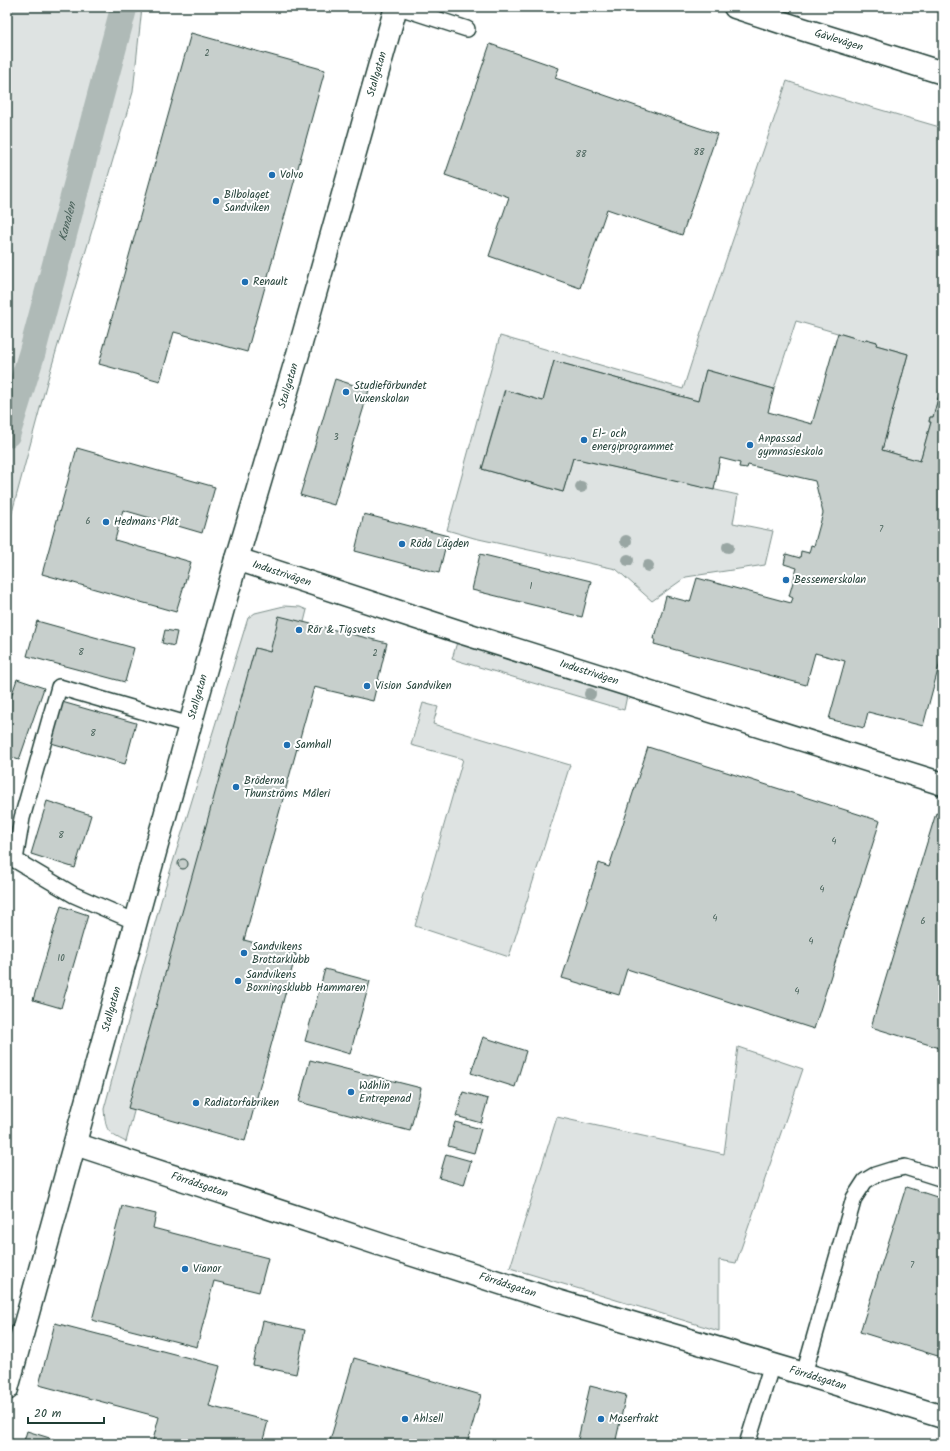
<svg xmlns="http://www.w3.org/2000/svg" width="950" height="1451" viewBox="0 0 950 1451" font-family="Kalam,sans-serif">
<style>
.green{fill:#dee3e2;stroke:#7e908b}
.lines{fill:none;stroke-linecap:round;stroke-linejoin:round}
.canal{stroke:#afbab7;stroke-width:27}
.building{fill:#c7cfcc;stroke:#1f3d34}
.lane-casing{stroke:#1f3d34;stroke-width:18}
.street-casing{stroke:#1f3d34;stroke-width:25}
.secondary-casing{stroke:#1f3d34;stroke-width:25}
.lane{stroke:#fff;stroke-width:15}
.street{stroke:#fff;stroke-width:22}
.secondary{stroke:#fff;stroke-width:22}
.tree{fill:#99a6a3}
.poi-dot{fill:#1f6fb2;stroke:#fff;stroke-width:1.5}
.labels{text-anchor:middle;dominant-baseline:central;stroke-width:4;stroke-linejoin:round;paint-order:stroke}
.number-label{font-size:9px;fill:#49625a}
.street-label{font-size:11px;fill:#1f3d34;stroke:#fff}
.poi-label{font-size:11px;fill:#1f3d34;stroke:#fff;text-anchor:start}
.water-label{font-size:12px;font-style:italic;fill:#4a625b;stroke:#fff}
</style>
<rect width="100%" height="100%" fill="#fff"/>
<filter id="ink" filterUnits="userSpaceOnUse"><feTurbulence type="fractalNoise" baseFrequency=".025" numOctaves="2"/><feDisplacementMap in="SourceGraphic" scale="8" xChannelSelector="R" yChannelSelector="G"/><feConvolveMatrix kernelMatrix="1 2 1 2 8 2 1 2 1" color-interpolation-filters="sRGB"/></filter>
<g filter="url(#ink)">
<g class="green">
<polygon points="7,7 142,7 133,92 47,382 7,531"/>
<polygon points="787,81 816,91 943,128 943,380 933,417 930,417 929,421 931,422 920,461 882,450 908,354 876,345 877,342 866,339 865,341 796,321 774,389 706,370 698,401 554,361 543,401 504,391 482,469 563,492 573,458 738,495 733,523 773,531 765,565 686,577 652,601 616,569 474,538 447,530 500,336 683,389 701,333"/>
<path d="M284 606 300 607 307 610 304 622 270 652 255 648 126 1142C106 1132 106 1131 104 1109L161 901 248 618 255 613Z"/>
<polygon points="460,632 629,686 624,710 452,659"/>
<polygon points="423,703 438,707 433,724 570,765 509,957 415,926 463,759 411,745"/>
<polygon points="738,1047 803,1069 736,1263 719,1260 719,1331 510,1268 557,1117 724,1154"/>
</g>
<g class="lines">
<path class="canal" id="s1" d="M7 434 32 353 124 7"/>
</g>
<g class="building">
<polygon points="191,33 325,70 247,352 174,332 160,381 99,364"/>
<polygon points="490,44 559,68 555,78 717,134 682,235 607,209 580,288 489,256 509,197 445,175"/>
<polygon points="838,333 865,341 866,339 877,342 876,345 908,354 882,450 920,461 931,422 929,422 930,417 933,417 943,380 943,546 941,552 943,553 943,651 923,726 868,712 864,728 829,719 845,661 815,653 806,685 654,644 655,639 653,639 654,634 656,634 666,596 690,602 697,578 791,603 793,598 789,596 797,568 784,564 786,554 800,558 801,551 809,553 811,545 814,546 823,513 815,481 748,465 747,468 739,467 740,463 720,458 714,490 573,458 563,492 482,469 505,390 543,401 554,361 698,401 706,370 774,389 768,412 812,424"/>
<polygon points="335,379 369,390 334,505 300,495"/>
<polygon points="77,448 215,487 202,533 123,510 115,540 191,562 176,612 42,574"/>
<polygon points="364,514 448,536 439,573 355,551"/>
<polygon points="480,554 591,581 582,617 472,590"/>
<polygon points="279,616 387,643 373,701 314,687 244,940 296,954 245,1141 128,1108 255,648 270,652"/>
<polygon points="37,621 134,648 125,682 27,656"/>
<polygon points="165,630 177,632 174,646 162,643"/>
<polygon points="17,679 44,688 19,760 7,756 7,709"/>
<polygon points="62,702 136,723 125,764 51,743"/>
<polygon points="648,747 880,821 814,1029 627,969 619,995 562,978 599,863 609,867"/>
<polygon points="47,801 91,815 75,868 31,854"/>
<polygon points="936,813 943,815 943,1049 871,1027"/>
<circle cx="183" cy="864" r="5"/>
<polygon points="61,906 88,915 61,1008 33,1000"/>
<polygon points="325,969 370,981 350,1054 305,1041"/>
<polygon points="483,1037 526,1051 515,1087 471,1073"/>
<polygon points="310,1060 421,1088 410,1131 299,1102"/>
<polygon points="463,1092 488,1099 481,1123 456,1116"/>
<polygon points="455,1122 481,1129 474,1153 448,1146"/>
<polygon points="446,1154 471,1161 464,1185 439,1178"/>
<polygon points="906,1187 943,1199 943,1350 941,1357 860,1332"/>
<polygon points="122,1206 156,1214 153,1228 268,1258 259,1292 214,1281 197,1347 92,1320"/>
<polygon points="263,1321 305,1330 296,1374 253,1365"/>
<polygon points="55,1323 220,1366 209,1406 268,1421 262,1444 152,1444 159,1417 39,1385"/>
<polygon points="354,1358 481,1395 467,1444 329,1444"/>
<polygon points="590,1386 626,1395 615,1444 577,1444"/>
<polygon points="27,1431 69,1444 23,1444"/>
</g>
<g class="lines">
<defs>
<g id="lane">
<polyline points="399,7 467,29"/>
<polyline points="136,922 74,895 15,860 22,818 59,687 190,725"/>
<polyline points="804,1374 854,1198 865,1181 875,1175 891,1170 905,1167 943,1179"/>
<polyline points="747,1444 772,1364"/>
</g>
<g id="street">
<path id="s2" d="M237 559 460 632 943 784"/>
<path id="s3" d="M75 1144 388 1247 557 1301 804 1374 943 1417"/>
<path id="s4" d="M7 1389 190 725 237 559 298 354 396 7"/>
</g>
<g id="secondary">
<path id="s5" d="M735 7 802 29 943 73"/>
</g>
</defs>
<use href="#lane" class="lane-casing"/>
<use href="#street" class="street-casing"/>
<use href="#secondary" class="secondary-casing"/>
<use href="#lane" class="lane"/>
<use href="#street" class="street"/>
<use href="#secondary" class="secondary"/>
</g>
<g class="tree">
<circle cx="581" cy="487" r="6"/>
<circle cx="626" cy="541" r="6"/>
<circle cx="728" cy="547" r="6"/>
<circle cx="628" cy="560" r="6"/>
<circle cx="648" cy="566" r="6"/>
<circle cx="590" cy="694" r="6"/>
</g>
</g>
<g class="poi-dot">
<circle cx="272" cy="175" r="4"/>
<circle cx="216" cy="201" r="4"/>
<circle cx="245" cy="282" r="4"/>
<circle cx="346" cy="392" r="4"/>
<circle cx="584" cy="440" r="4"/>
<circle cx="750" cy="445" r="4"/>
<circle cx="106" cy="522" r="4"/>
<circle cx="402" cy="544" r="4"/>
<circle cx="786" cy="580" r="4"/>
<circle cx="299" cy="630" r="4"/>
<circle cx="367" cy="686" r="4"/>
<circle cx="287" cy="745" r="4"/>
<circle cx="236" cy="787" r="4"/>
<circle cx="244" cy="953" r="4"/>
<circle cx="238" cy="981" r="4"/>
<circle cx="351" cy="1092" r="4"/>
<circle cx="196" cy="1103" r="4"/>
<circle cx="185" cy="1269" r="4"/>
<circle cx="405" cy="1419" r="4"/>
<circle cx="601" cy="1419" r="4"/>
</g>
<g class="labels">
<g class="number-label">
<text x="207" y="53">2</text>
<text x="699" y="152">88</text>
<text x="581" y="154">88</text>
<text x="336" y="437">3</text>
<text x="88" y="521">6</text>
<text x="881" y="529">7</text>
<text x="531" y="586">1</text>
<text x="81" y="652">8</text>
<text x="375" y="653">2</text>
<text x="93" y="733">8</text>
<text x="61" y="835">8</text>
<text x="834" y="841">4</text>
<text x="822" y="889">4</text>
<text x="715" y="918">4</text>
<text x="923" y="921">6</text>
<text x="811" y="941">4</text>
<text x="61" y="958">10</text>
<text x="797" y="991">4</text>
<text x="912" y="1265">7</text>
</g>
<g class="street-label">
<text stroke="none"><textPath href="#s5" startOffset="109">Gävlevägen</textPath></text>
<text stroke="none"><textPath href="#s4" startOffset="1366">Stallgatan</textPath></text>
<text stroke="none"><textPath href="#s4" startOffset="1042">Stallgatan</textPath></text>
<text stroke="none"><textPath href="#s2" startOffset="47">Industrivägen</textPath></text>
<text stroke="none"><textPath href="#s2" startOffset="370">Industrivägen</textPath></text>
<text stroke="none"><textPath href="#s4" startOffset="718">Stallgatan</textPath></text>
<text stroke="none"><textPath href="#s4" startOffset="394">Stallgatan</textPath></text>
<text stroke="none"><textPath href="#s3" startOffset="131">Förrådsgatan</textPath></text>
<text stroke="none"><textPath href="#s3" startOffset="455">Förrådsgatan</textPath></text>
<text stroke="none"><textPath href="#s3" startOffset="779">Förrådsgatan</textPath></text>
</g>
<g class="poi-label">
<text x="280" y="175">Volvo</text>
<text x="224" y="195">Bilbolaget<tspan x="224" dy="13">Sandviken</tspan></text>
<text x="253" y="282">Renault</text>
<text x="354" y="386">Studieförbundet<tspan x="354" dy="13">Vuxenskolan</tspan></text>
<text x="592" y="434">El- och<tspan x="592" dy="13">energiprogrammet</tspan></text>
<text x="758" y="439">Anpassad<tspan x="758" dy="13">gymnasieskola</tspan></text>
<text x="114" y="522">Hedmans Plåt</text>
<text x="410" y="544">Röda Lägden</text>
<text x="794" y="580">Bessemerskolan</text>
<text x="307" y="630">Rör &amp; Tigsvets</text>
<text x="375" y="686">Vision Sandviken</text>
<text x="295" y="745">Samhall</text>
<text x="244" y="781">Bröderna<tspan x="244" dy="13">Thunströms Måleri</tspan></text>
<text x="252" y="947">Sandvikens<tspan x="252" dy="13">Brottarklubb</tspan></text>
<text x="246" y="975">Sandvikens<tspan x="246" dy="13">Boxningsklubb Hammaren</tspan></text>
<text x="359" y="1086">Wåhlin<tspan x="359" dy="13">Entrepenad</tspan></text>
<text x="204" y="1103">Radiatorfabriken</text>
<text x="193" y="1269">Vianor</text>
<text x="413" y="1419">Ahlsell</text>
<text x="609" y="1419">Maserfrakt</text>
</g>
<g class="water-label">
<text stroke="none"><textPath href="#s1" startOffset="221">Kanalen</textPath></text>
</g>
</g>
<rect width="950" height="1451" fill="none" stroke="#fff" stroke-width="24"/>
<rect x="12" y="12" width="926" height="1427" fill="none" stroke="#1f3d34" stroke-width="1.5" filter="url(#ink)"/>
<path d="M28 1417v6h76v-6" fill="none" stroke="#1f3d34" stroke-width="2"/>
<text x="34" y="1417" font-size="12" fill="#1f3d34" stroke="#ffffff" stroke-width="3" paint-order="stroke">20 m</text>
</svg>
